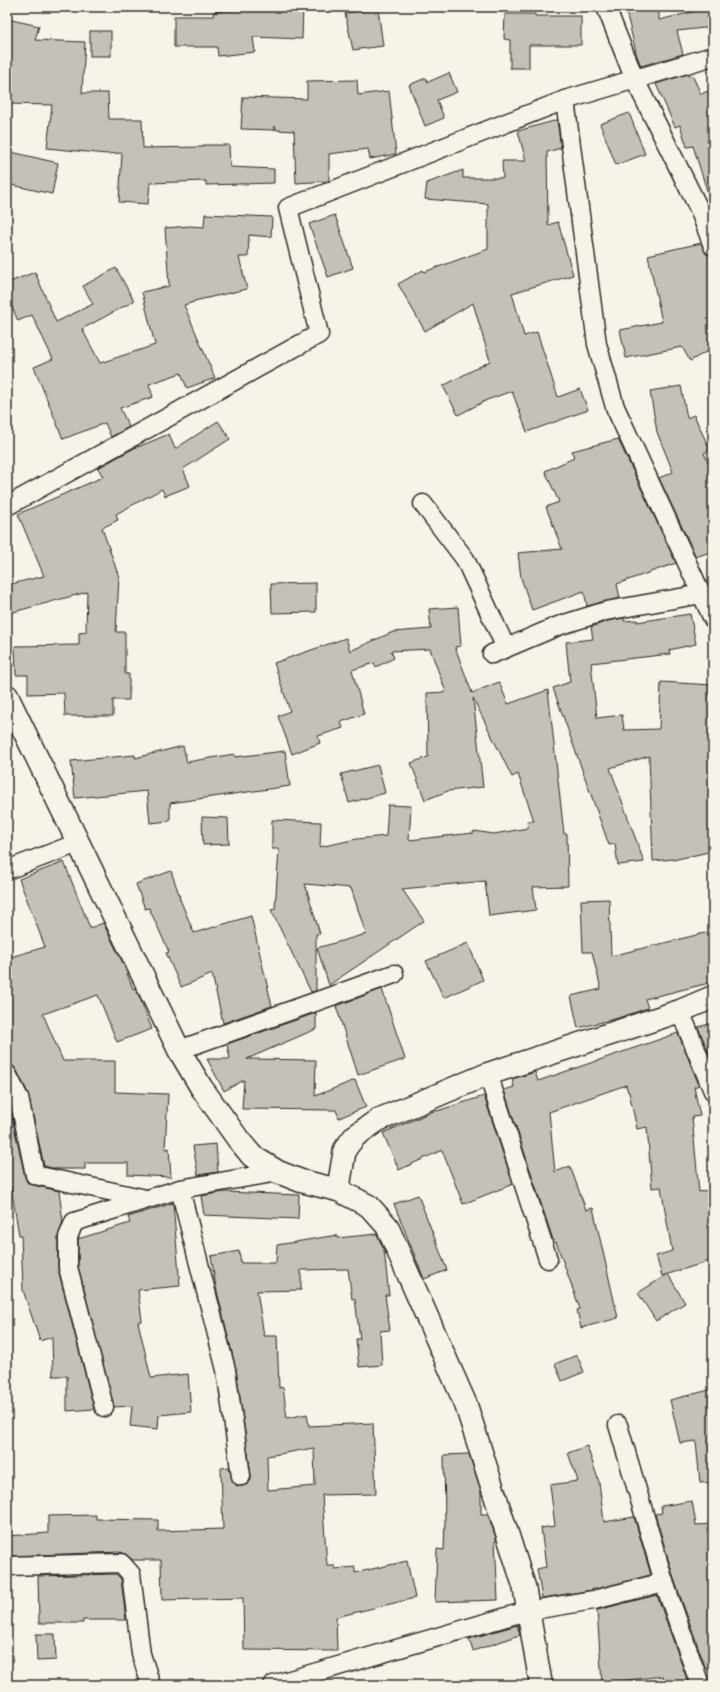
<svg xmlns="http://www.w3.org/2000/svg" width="720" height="1692" viewBox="0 0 720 1692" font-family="Mali,sans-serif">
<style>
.building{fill:#c4c1b9;stroke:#2b2b2b;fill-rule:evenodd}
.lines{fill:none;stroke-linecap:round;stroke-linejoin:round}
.minor-casing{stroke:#2b2b2b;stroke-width:21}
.tertiary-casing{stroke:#2b2b2b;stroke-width:25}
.secondary-casing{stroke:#2b2b2b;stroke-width:25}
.minor{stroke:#f7f3e8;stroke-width:18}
.tertiary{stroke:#f7f3e8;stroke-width:22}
.secondary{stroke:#f7f3e8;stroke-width:22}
</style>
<rect width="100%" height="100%" fill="#f7f3e8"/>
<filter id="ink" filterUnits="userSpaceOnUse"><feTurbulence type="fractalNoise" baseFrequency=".025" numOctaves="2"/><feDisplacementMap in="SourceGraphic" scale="8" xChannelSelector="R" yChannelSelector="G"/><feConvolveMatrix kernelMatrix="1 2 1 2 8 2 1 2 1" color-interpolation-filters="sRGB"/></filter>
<g filter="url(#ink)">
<g class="building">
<polygon points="264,7 303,7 302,39 253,37 255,52 218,56 217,47 174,47 174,16 214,16 213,12"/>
<polygon points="625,7 659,7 659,20 713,7 713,27 677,31 683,54 641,66 637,56"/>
<polygon points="378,9 383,46 353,50 345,13"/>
<polygon points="505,14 535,14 535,16 581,16 581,45 529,45 529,68 510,68 510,40 504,39"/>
<polygon points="7,19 39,26 35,40 85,42 82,93 108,93 109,119 142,119 143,148 203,147 203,145 229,145 230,167 274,169 274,183 206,185 206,181 150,183 148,204 119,202 122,153 107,154 47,148 52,105 7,104"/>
<rect x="90" y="31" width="21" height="25"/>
<polygon points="449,73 457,92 437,100 444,118 425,126 409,85 426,78 428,82"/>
<polygon points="688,74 688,76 692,75 701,94 713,89 713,196 709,197 693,146 687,147 680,125 675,127 656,84"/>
<polygon points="357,80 358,95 389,91 396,154 370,159 368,149 329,154 329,181 296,183 294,131 277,130 275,126 275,130 241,129 243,97 307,99 307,81"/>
<polygon points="629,113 645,154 616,165 600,124"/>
<polygon points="557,120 561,148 547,152 548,225 558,222 573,275 512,293 524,336 537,332 558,397 580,389 588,410 527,432 512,391 487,400 458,415 443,386 490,361 473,303 425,331 398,284 423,270 424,272 488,249 488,204 425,199 427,183 463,170 463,178 503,178 502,161 526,161 518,131"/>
<polygon points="7,151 58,163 52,194 7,184"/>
<polygon points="205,214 272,217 271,237 249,235 248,257 239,257 247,289 194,301 194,302 184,305 215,378 187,388 181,373 149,384 153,397 120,408 129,427 111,437 105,423 63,439 34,367 53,359 32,315 18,321 7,295 7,283 35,272 56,322 93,304 83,286 116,268 134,301 82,329 100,363 155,345 142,292 169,286 165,228 190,226 204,227"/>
<polygon points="335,215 353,268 328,277 309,224"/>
<polygon points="701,243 706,254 713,256 713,348 690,361 682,347 626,358 620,330 662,322 648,255"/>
<polygon points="681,386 687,418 694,415 710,450 704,453 713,474 713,551 696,557 659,478 673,472 657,432 650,391"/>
<polygon points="218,421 230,439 183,469 190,486 165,496 162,489 116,514 118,520 102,528 119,577 116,632 125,632 125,674 129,674 129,700 113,700 113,716 65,716 64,693 28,694 28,675 16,675 15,646 79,645 79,633 86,632 87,592 10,613 7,602 7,585 44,576 18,514 103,477 98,468 138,446 138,447 169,434 175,449"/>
<polygon points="618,439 676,563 617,584 620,598 587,606 584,591 532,610 521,578 518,553 562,549 546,507 559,502 545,471 574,458 572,451"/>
<polygon points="316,583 316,612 272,613 271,584"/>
<polygon points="458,607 461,646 455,647 472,693 499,682 508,704 548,690 564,834 567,834 568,886 533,887 536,910 489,916 485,881 402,889 424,921 329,985 317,948 366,934 351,888 305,884 320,934 316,934 316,991 311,992 271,910 275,909 279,849 272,849 272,820 321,822 320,847 357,839 386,836 388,805 411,806 409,840 474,833 474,831 494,834 528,828 527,821 534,821 518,774 512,777 473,698 483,787 448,791 425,800 411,763 428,757 427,693 446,692 430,649 391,651 394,658 376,667 374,663 352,670 364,714 341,722 343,728 318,736 320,743 292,754 278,716 290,711 274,663 346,638 350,651 393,632 431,629 429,609"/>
<polygon points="690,614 696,644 669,650 670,654 591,663 597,718 622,715 624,730 659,729 661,682 713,685 713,851 673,860 673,859 653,861 649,756 610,768 644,862 618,865 615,844 609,845 553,688 570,682 566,642 593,639 591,627 608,621 624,618 624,621 637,620 637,622"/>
<polygon points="183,746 187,762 234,754 235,757 285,751 290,786 170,803 170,821 150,823 147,791 75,798 71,761 135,755 135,758"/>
<polygon points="378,765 385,793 349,803 341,774"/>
<polygon points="202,817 228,818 229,844 203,845"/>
<polygon points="64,862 90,928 103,923 123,963 133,989 135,988 139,996 152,1029 117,1042 98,995 43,1014 63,1061 115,1061 115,1092 168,1094 165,1149 169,1148 171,1177 128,1175 128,1163 85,1163 85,1169 56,1169 44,1166 28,1093 16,1069 7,1062 7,958 45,947 19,879"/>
<polygon points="171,871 180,897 179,897 194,933 251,916 272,1006 223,1023 212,974 181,987 166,953 169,952 149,908 145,909 136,884"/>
<polygon points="609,899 611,956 713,931 713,982 645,999 648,1008 618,1018 578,1028 571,996 601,989 592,952 583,952 581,900"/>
<polygon points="468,943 483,980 444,998 426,961"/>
<polygon points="382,989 405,1059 358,1075 336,1006"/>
<polygon points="316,1013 316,1029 247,1059 316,1060 315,1096 355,1080 366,1107 339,1118 336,1110 242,1109 244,1080 224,1091 207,1059 230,1059 227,1044"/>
<polygon points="713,1023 713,1063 698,1027"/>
<polygon points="678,1033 699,1085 694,1087 700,1116 692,1117 699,1192 710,1190 713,1208 713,1260 662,1276 656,1256 672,1251 661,1187 652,1188 647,1127 637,1129 629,1092 628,1092 626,1085 549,1112 555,1172 570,1166 586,1210 593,1208 618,1318 581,1328 577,1310 580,1309 556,1242 554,1243 504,1090 514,1087 512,1079 535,1072 538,1081"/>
<polygon points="484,1096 513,1184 463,1204 442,1150 399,1170 383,1133 436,1110 437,1111"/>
<polygon points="7,1103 9,1103 25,1177 27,1182 33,1185 59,1191 63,1221 58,1237 58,1269 94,1409 67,1411 67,1376 53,1376 52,1337 40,1341 23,1290 21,1235 19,1235 11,1187 7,1187"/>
<polygon points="216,1144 218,1172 198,1175 193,1146"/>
<polygon points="224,1192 299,1195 298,1219 204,1215 201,1196"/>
<polygon points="418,1195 447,1270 424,1279 394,1204"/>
<polygon points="173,1203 180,1286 138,1290 142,1321 138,1322 151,1378 188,1374 191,1412 159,1415 158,1429 130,1426 132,1406 114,1407 78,1266 78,1239 130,1223 128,1217"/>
<path d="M377 1234 384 1250 389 1295H385L390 1330 380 1331 382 1365 359 1367 356 1339H360L355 1299H352L348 1269 301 1270V1290L257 1291 264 1336H277L279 1388 283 1387 287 1418 307 1414 309 1426 373 1423 376 1494 322 1495 327 1566H335V1569L355 1567V1573L407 1561 415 1598 336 1617 337 1651 244 1650 243 1598 162 1600 161 1560H133L125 1554 121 1552 7 1556V1536L48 1533V1516L96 1515V1519L158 1520V1531L223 1529 221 1468 229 1467 233 1482 237 1486H243L248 1484 251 1480V1475L236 1369 216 1287 211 1256 239 1251 241 1263H276L277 1245 337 1235V1238ZM314 1448 315 1486 268 1490 267 1456Z"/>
<polygon points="668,1274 685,1303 656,1321 638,1293"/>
<polygon points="577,1355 584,1372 562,1381 555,1364"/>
<polygon points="713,1389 713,1482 700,1483 696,1441 680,1443 670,1400"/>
<polygon points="587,1446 599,1482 604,1522 634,1517 651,1575 592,1590 542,1598 537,1569 546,1567 541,1528 555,1526 550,1485 578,1481 568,1453"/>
<polygon points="469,1454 481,1491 481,1514 488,1514 497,1541 495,1541 498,1600 435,1602 437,1549 444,1550 445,1521 444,1455"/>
<polygon points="692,1501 696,1525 713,1524 713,1669 706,1669 674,1579 655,1514 662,1513 661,1506"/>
<polygon points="116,1574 121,1579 126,1620 83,1620 83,1623 39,1623 38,1576"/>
<polygon points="657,1595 689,1685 665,1685 663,1676 602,1683 597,1610"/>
<polygon points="517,1625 520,1635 473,1651 469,1639"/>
<polygon points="36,1634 55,1634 56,1660 37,1661"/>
</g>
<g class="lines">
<defs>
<g id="minor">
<polyline points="606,7 635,80 700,211 713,246"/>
<polyline points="565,100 597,344 615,407 713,619"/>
<polyline points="423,504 465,559 506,648"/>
<polyline points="7,506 319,334 288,208 565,100 713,56"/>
<polyline points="492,654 558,626 606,611 702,594"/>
<polyline points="7,870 78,843"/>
<polyline points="680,1011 713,1091"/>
<polyline points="179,1050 394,974"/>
<polyline points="7,1074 19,1098 35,1175 146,1199"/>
<polyline points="488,1074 548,1259"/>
<polyline points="180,1189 226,1370 241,1476"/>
<polyline points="104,1407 68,1267 68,1237 74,1222 180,1189 278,1172"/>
<polyline points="618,1425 664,1582 700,1685"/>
<polyline points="7,1566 121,1563 131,1574 141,1654 151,1685"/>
<polyline points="273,1685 527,1611 594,1600 664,1582"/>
</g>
<polyline id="tertiary" points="338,1190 345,1149 355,1136 378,1120 488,1074 680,1011 713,997"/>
<polyline id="secondary" points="7,696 179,1050 201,1087 238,1139 252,1156 278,1172 301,1181 338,1190 369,1206 387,1226 466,1405 524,1586 541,1685"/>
</defs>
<use href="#minor" class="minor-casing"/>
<use href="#tertiary" class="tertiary-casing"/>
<use href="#secondary" class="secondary-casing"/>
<use href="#minor" class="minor"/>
<use href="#tertiary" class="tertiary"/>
<use href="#secondary" class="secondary"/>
</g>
</g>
<rect width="720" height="1692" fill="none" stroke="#f7f3e8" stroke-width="24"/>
<rect x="12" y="12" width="696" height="1668" fill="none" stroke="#2b2b2b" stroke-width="1.5" filter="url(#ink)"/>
</svg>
